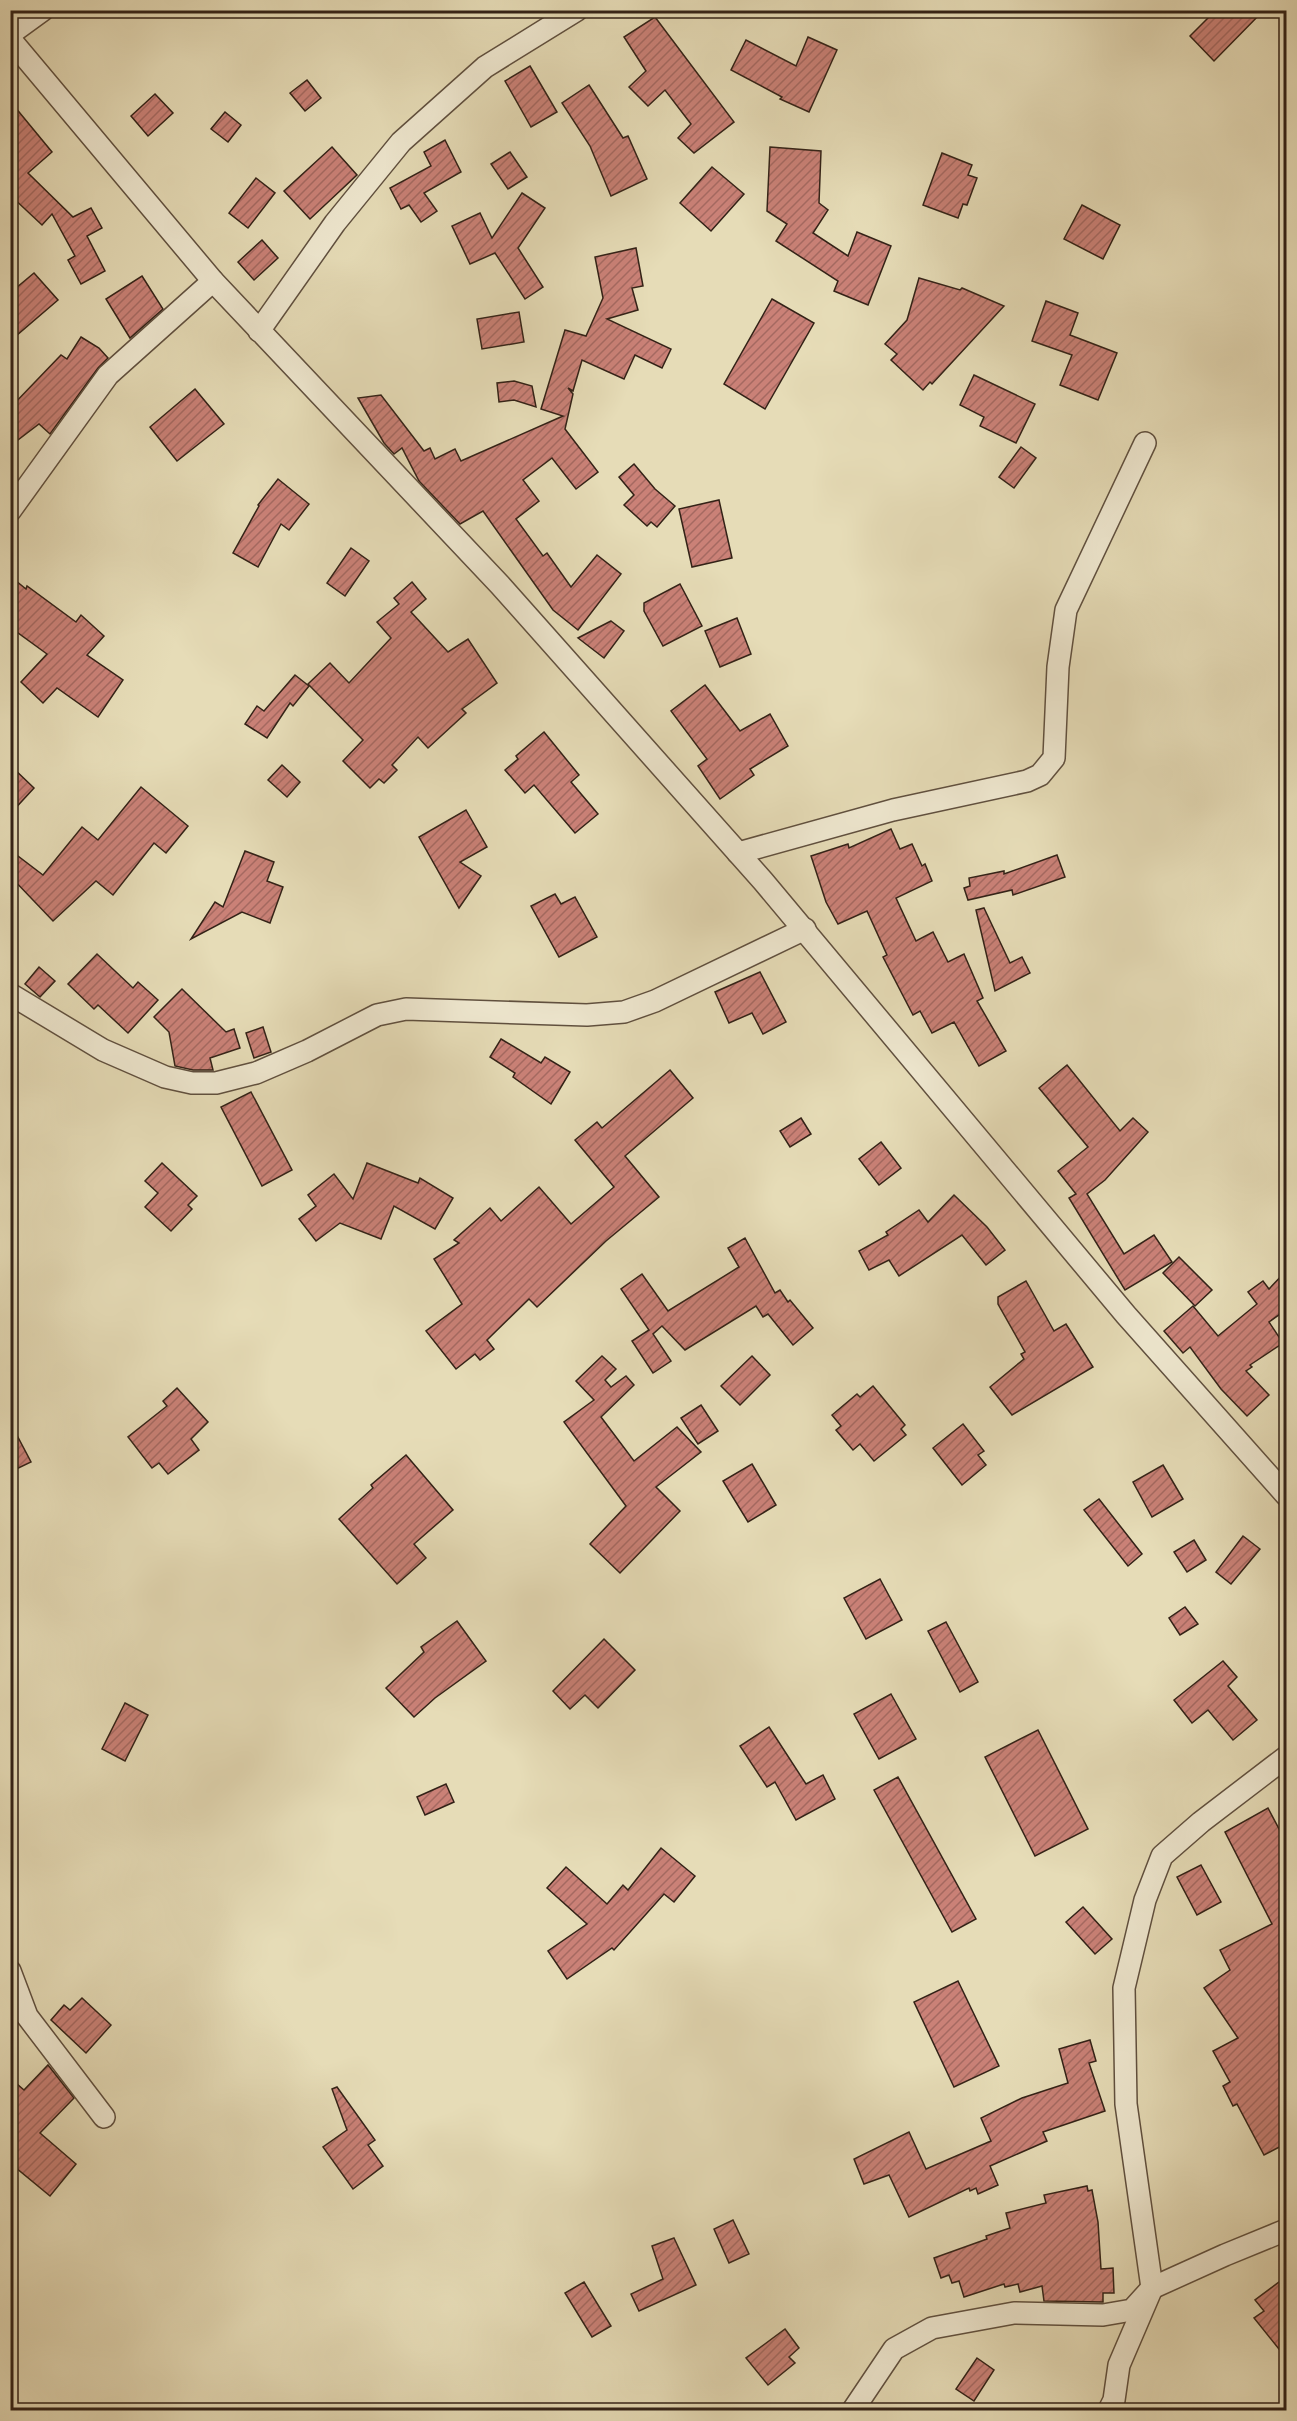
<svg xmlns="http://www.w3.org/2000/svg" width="1297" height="2421" viewBox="0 0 1297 2421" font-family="'IM FELL French Canon',serif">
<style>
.building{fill:url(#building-hatch);stroke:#332217;stroke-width:1.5}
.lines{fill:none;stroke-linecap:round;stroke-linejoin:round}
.minor-casing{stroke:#60503f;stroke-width:24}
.minor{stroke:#efe8d0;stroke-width:21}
</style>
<defs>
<pattern id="building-hatch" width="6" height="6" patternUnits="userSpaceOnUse" patternTransform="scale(1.5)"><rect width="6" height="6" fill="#ca8177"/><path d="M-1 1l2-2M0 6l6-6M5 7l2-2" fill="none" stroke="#a56961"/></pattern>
</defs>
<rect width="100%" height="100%" fill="#e6dcb7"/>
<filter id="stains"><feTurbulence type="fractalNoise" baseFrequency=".00333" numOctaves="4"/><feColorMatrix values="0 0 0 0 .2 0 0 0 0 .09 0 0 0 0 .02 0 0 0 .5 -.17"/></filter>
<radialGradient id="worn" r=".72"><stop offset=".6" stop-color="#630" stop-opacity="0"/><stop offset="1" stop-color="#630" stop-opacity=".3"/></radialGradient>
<g class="building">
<polygon points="1216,10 1264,10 1214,61 1190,36"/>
<polygon points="655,17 734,122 694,153 678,138 691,124 665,90 648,106 629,87 646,71 624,37"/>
<polygon points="808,37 837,50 809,112 780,99 782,97 731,70 746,40 796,66"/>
<polygon points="530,66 557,112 531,127 505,81"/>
<polygon points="307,80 321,98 305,111 290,93"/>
<polygon points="589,85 623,138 628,136 647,179 611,196 590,146 562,103"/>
<polygon points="155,94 173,113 148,136 131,116"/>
<polygon points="10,101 52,152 28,173 73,217 91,208 102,228 87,236 105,271 81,284 68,260 75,256 52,214 42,225 10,195"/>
<polygon points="225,112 241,125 228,142 211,129"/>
<polygon points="445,140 461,172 424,193 437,211 421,222 409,205 401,209 390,188 431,166 424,152"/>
<polygon points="332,147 357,175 310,219 284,191"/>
<polygon points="770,147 821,151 819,203 828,210 813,233 848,256 857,232 891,246 868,305 834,291 838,281 776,241 787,224 767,211"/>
<polygon points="510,152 527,177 508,189 491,164"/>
<polygon points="942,153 972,165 968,175 977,178 967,205 963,204 958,218 923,205"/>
<polygon points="712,167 744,194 711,231 680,203"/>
<polygon points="256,178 275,193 248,228 229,213"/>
<polygon points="522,193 545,208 518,248 543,287 525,299 495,253 470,264 452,226 480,213 492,238"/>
<polygon points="1082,205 1120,225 1103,259 1064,239"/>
<polygon points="262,240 278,258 254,280 238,262"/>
<polygon points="636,248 643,286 632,288 638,310 607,319 671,349 662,368 635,355 624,379 582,360 573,391 568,388 573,394 565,429 598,472 576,489 552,458 523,480 539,501 516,519 543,556 547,553 571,587 597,555 621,574 578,630 553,610 483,511 460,524 419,481 402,448 394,454 384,443 358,398 381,395 424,451 430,448 435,459 455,449 461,461 563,416 541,409 565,330 586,336 603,298 595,257"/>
<polygon points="34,273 58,300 10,341 10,293"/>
<polygon points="142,276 163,309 130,338 106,299"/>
<polygon points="919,278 960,290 962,288 1004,306 932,384 930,382 923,390 891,360 897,354 885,344 907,320"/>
<polygon points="772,299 814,323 765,409 724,384"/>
<polygon points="1046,301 1078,313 1070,335 1117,353 1098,400 1060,385 1072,355 1032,341"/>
<polygon points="519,312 524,342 482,349 477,319"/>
<polygon points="81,337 99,348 108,358 98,368 50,434 39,424 10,446 10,408 61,355 67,359"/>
<polygon points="974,375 1035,404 1016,443 980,426 984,417 960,405"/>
<polygon points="514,381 532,386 536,407 514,400 499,402 497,383"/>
<polygon points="195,389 224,424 177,461 150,427"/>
<polygon points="1021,447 1036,458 1014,488 999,477"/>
<polygon points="634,464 655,489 675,506 657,527 651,522 647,526 624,505 634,495 619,477"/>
<polygon points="278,479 309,504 289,530 281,524 258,567 233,553 259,506 258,505"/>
<polygon points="719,500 732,558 692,567 679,509"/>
<polygon points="351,548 369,561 345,596 327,583"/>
<polygon points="10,576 26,589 27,586 76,622 81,615 104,636 87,655 123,680 98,717 57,688 43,703 21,682 47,654 10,627"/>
<polygon points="412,582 426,599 411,612 448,652 468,639 497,683 462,709 466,713 428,748 418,737 392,765 397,770 384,783 379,779 370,788 343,761 363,740 308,684 330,663 349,683 391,638 377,622 399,604 394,598"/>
<polygon points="680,584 702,626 663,646 644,611 644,603"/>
<polygon points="737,618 751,654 720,667 705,631"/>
<polygon points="611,621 624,631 604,658 578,638"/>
<polygon points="295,675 309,686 293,706 290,703 267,738 245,724 257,706 264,711"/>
<polygon points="705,685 740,731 770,714 788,746 750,769 754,775 720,799 698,766 707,759 671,711"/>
<polygon points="544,732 579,775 571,782 598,814 575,833 534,785 525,793 505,770 518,759 516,756"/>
<polygon points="10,765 34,788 10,814"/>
<polygon points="282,765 300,782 287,797 268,780"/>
<polygon points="141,787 188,826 166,853 154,843 113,895 96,881 53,921 10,876 10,850 43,875 82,827 98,840"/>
<polygon points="466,810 487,847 460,862 481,876 459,908 419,837"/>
<polygon points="891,829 900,849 912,844 922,866 925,864 932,881 896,898 916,941 933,932 948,962 964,954 983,998 977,1001 1006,1051 979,1066 954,1022 932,1033 920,1011 913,1015 883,957 887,955 867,911 838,924 826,902 811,856 848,844 849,848"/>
<polygon points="245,851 274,862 267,881 283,887 270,923 242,912 191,939 215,902 223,907"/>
<polygon points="1057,855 1065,877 1013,895 1012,890 968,900 964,888 970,886 969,878 1004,871 1004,874"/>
<polygon points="555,894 561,904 575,897 597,937 559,957 531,906"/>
<polygon points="984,908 1010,963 1022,957 1030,973 995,991 976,910"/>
<polygon points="97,954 133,988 138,982 158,1000 128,1033 98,1005 94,1009 68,984"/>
<polygon points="39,967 55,981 40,997 25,984"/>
<polygon points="760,972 786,1022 763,1034 752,1013 729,1023 715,992"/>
<polygon points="182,989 226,1032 234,1029 240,1048 210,1058 213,1070 193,1070 175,1066 169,1032 154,1017"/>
<polygon points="263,1027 271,1052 254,1058 246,1033"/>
<polygon points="501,1039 541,1063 545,1057 570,1072 551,1104 513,1077 515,1073 490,1057"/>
<polygon points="1067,1065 1120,1131 1133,1118 1148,1132 1105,1180 1087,1194 1124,1254 1154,1235 1172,1262 1125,1290 1069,1198 1076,1194 1058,1171 1088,1147 1039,1088"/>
<polygon points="670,1070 693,1098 625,1156 659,1197 606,1241 537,1307 529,1299 487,1340 494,1349 480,1360 475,1354 456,1369 426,1331 462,1304 434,1259 459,1243 454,1240 490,1208 501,1221 539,1187 571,1224 614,1187 575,1140 597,1122 602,1128"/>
<polygon points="251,1092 292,1170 262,1186 221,1107"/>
<polygon points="801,1118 811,1134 790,1147 780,1131"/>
<polygon points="881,1142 901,1168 879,1185 859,1159"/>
<polygon points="162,1163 197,1196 188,1205 192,1209 171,1231 145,1207 158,1193 145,1181"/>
<polygon points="367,1163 418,1183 420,1178 453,1198 435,1229 394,1206 381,1239 340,1223 316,1241 299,1219 316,1206 308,1195 334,1174 353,1199"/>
<polygon points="954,1195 987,1227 1005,1250 986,1265 962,1235 899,1276 889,1260 869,1270 859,1251 888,1235 886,1232 919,1210 928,1222"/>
<polygon points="745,1238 775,1293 780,1290 788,1302 790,1300 813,1328 793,1345 768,1314 763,1317 756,1306 685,1350 662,1326 653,1334 671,1361 653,1373 632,1341 649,1330 621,1289 642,1274 668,1311 739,1267 728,1248"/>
<polygon points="1179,1257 1212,1290 1195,1306 1163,1273"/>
<polygon points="1287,1270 1287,1309 1269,1322 1283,1343 1250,1365 1252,1367 1246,1371 1269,1395 1247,1416 1221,1389 1190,1347 1183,1353 1164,1331 1193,1306 1218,1336 1257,1304 1248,1292 1263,1281 1269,1289"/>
<polygon points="1026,1281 1054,1331 1066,1324 1093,1367 1012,1415 990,1387 1024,1359 1021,1354 1025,1352 998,1304 998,1297"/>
<polygon points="602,1356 616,1369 605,1380 611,1387 626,1376 634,1385 601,1417 634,1461 677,1427 701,1452 656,1487 680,1511 620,1573 590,1544 626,1506 564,1422 594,1400 576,1381"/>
<polygon points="752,1356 770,1375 740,1405 721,1386"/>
<polygon points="873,1386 905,1425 901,1429 906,1435 874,1461 860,1444 853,1450 836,1430 841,1426 832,1415 857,1394 860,1397"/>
<polygon points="177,1388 208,1422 191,1439 199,1450 168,1474 159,1463 152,1468 128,1437 167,1406 163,1401"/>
<polygon points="701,1405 718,1431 698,1444 681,1418"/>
<polygon points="10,1422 31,1462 10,1472"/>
<polygon points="963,1424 984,1451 978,1455 986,1465 962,1485 933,1448"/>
<polygon points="406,1455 453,1510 414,1544 426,1558 397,1584 339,1519 373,1488 371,1485"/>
<polygon points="752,1464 776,1505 748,1522 723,1481"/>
<polygon points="1163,1465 1183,1499 1152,1517 1133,1482"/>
<polygon points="1099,1499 1142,1554 1128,1566 1084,1510"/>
<polygon points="1243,1536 1260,1549 1231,1584 1216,1572"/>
<polygon points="1194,1540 1206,1560 1187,1572 1174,1552"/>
<polygon points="880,1579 902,1620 866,1639 844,1598"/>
<polygon points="1185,1607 1198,1624 1180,1635 1169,1618"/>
<polygon points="457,1621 486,1661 435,1698 414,1717 386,1688 424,1652 421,1647"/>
<polygon points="946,1622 978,1682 960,1692 928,1631"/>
<polygon points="604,1639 635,1670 598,1708 585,1695 570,1709 553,1691"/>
<polygon points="1223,1661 1237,1677 1228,1686 1257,1720 1233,1740 1208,1710 1192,1723 1174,1700"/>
<polygon points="891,1694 916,1739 879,1759 854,1714"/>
<polygon points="125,1703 148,1715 125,1761 102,1749"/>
<polygon points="769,1727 806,1784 823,1775 835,1799 796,1820 775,1782 767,1787 740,1746"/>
<polygon points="1038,1730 1088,1829 1035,1856 985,1757"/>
<polygon points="898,1777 976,1919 952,1932 874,1790"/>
<polygon points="446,1784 454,1802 425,1815 417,1797"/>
<polygon points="1268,1808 1287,1844 1287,2143 1264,2155 1237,2104 1233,2106 1223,2086 1230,2082 1213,2051 1238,2038 1204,1988 1230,1970 1220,1950 1272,1924 1225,1832"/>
<polygon points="661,1848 695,1876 674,1902 664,1894 614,1950 612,1948 567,1979 548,1951 587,1924 547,1888 566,1867 607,1904 623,1885 628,1890"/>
<polygon points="1201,1865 1221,1902 1197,1915 1177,1877"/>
<polygon points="1083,1907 1112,1939 1095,1954 1066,1922"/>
<polygon points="958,1981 999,2066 954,2087 914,2002"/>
<polygon points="82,1998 111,2025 86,2053 51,2020 64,2005 70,2010"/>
<polygon points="1090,2040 1096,2061 1089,2063 1105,2111 1043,2132 1047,2141 990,2166 998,2185 978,2194 976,2188 970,2191 969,2188 909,2217 889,2175 864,2184 854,2159 909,2132 926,2169 991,2141 981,2118 1022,2098 1068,2083 1059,2049"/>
<polygon points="48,2065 74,2098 40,2133 76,2164 50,2196 15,2167 17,2164 10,2158 10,2078 24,2090"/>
<polygon points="337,2087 375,2140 368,2145 383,2166 353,2189 323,2147 347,2130 332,2089"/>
<polygon points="1087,2186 1088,2191 1092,2190 1098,2222 1101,2269 1113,2268 1114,2293 1103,2293 1103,2302 1044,2301 1042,2286 1020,2292 1018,2284 1005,2287 1004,2284 964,2297 959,2281 952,2283 949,2275 941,2278 934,2258 987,2239 986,2236 1010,2228 1006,2213 1046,2203 1044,2195"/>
<polygon points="733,2220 749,2254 729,2263 714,2229"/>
<polygon points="674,2238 696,2285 639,2311 631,2294 663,2279 652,2246"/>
<polygon points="1287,2276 1287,2359 1254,2318 1264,2311 1255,2300"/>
<polygon points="584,2282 611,2326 592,2337 565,2293"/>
<polygon points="785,2329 799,2348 789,2357 795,2363 768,2385 746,2358"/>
<polygon points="977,2358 994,2370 974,2401 956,2389"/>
</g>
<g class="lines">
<defs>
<g id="minor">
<polyline points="10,34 43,10"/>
<polyline points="10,39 213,281 500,585 763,881 1126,1315 1286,1495"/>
<polyline points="259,331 335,223 401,142 485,67 577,10"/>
<polyline points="10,511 108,375 213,281"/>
<polyline points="738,853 893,810 1027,781 1040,775 1054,758 1058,667 1066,610 1145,443"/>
<polyline points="10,994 103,1050 165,1077 192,1083 216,1083 256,1073 307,1051 377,1015 406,1009 587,1015 624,1012 655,1001 805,929"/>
<polyline points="10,1971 27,2016 104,2117"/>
<polyline points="853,2410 894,2349 932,2328 1014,2313 1103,2315 1132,2310 1152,2288 1225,2255 1286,2230"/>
<polyline points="1109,2410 1114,2400 1119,2365 1152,2288 1126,2104 1124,1988 1145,1900 1162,1856 1201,1822 1286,1757"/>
</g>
</defs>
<use href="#minor" class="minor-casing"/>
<use href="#minor" class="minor"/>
</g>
<rect width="1297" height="2421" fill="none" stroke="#e6dcb7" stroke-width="36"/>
<rect x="12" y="12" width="1273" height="2397" fill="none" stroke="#332217" stroke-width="3"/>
<rect x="18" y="18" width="1261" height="2385" fill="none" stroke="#332217" stroke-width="1.5"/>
<rect width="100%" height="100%" filter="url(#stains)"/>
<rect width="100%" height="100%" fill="url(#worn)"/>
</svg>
